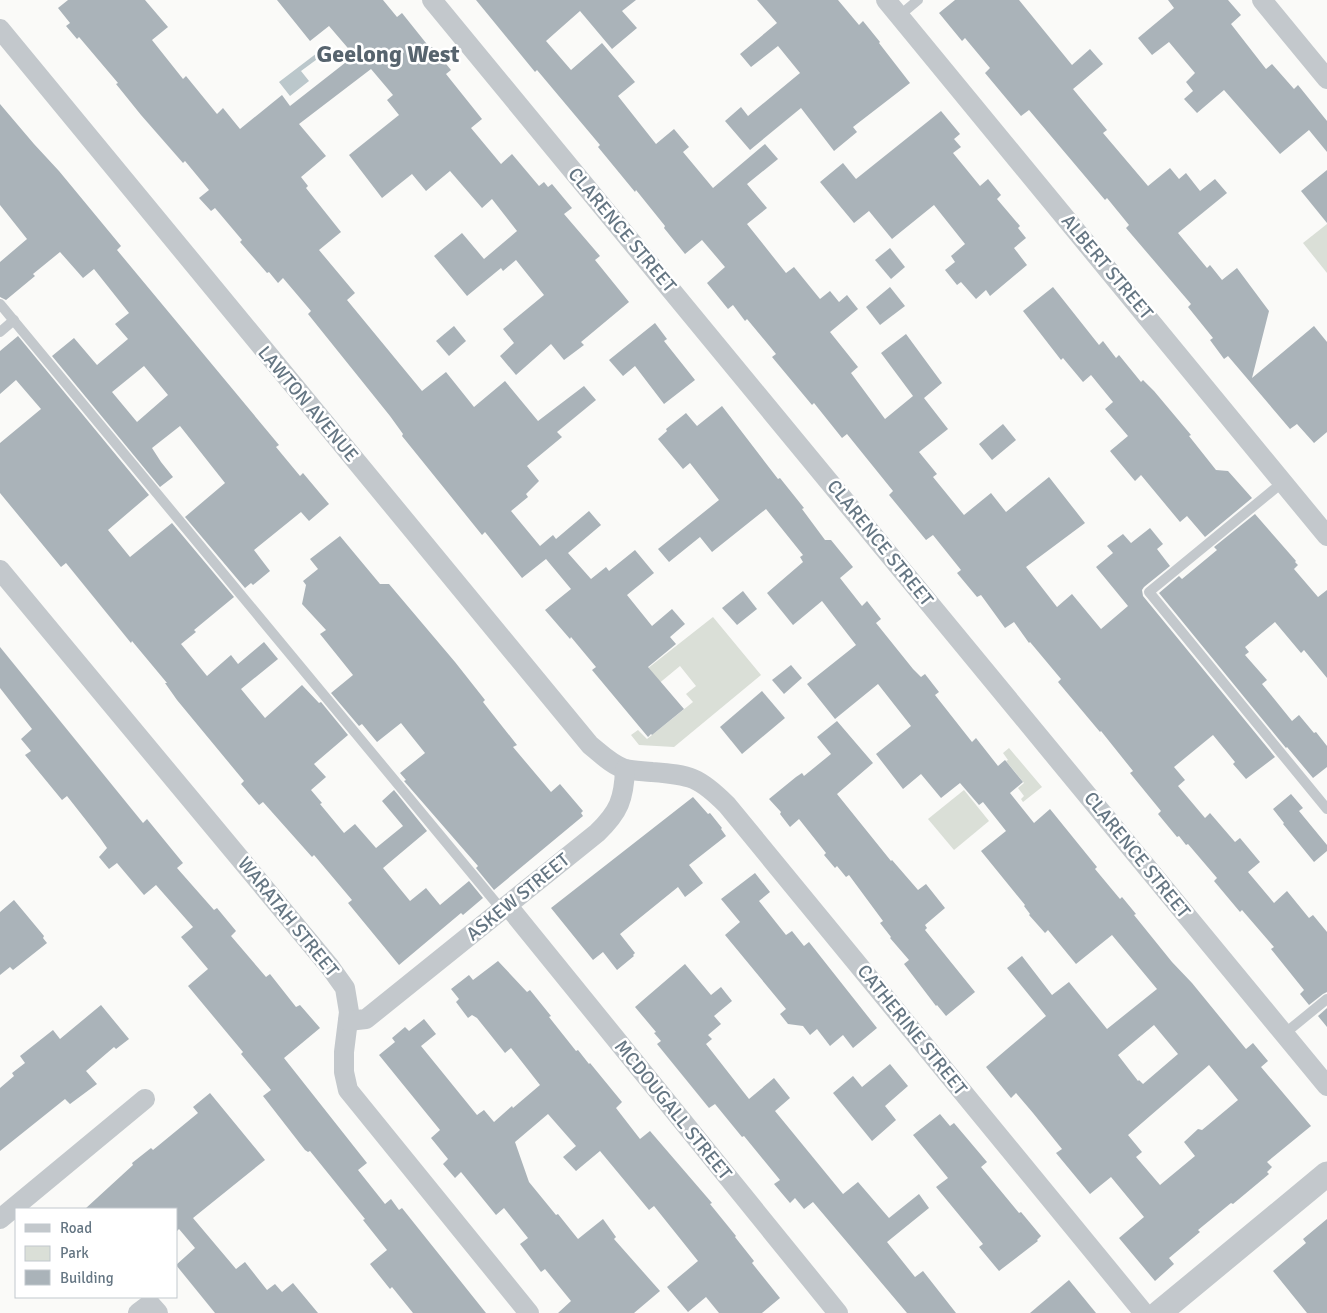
<svg xmlns="http://www.w3.org/2000/svg" width="1327" height="1313" viewBox="0 0 1327 1313" font-family="Signika,sans-serif">
<style>
.green{fill:#dadfd7}
.water{fill:#bbc7cb}
.building{fill:#aab3b9;fill-rule:evenodd}
.lines{fill:none;stroke-linecap:round;stroke-linejoin:round}
.service{stroke:#c3c8cc;stroke-width:10}
.minor{stroke:#c3c8cc;stroke-width:20}
.tertiary{stroke:#c3c8cc;stroke-width:25}
.labels{text-anchor:middle;dominant-baseline:central;stroke-width:5;stroke-linejoin:round;paint-order:stroke}
.street-label{font-size:19px;fill:#657683;stroke:#fff}
.district-label{font-size:24px;font-weight:bold;fill:#57646e;stroke:#fff}
</style>
<rect width="100%" height="100%" fill="#fafaf8"/>
<g class="green">
<polygon points="1327,224 1327,273 1303,243"/>
<polygon points="713,617 761,675 674,747 639,745 631,735 638,730 647,739 693,702 686,694 696,686 680,666 657,685 624,687"/>
<polygon points="1009,748 1042,787 1023,802 1021,799 1024,796 1018,788 1024,783 1006,761 1008,760 1003,753"/>
<polygon points="964,790 989,821 954,850 928,819"/>
</g>
<polygon class="water" points="317,53 320,57 301,71 309,81 290,96 279,82"/>
<g class="building">
<polygon points="68,0 145,0 168,27 152,40 183,79 186,76 217,114 223,108 240,129 282,95 290,106 350,59 349,58 353,54 329,26 310,41 277,0 383,0 397,17 402,13 430,48 432,47 451,70 446,74 482,119 471,128 501,164 512,154 539,186 544,182 548,187 552,184 572,208 564,214 600,256 595,260 629,302 581,342 584,345 564,360 551,344 516,375 500,356 514,343 503,329 544,295 516,260 503,271 501,268 467,296 434,256 462,233 484,259 517,231 492,199 482,208 450,171 426,191 412,174 382,198 349,155 399,115 387,100 393,95 371,69 299,124 326,156 301,177 308,186 306,188 341,232 319,250 355,293 347,300 422,391 446,372 474,407 505,381 538,421 584,386 596,400 557,432 562,437 527,466 539,481 526,494 528,497 511,511 540,546 553,535 556,539 589,511 601,525 568,553 591,579 606,567 609,571 635,550 654,573 627,595 652,626 672,609 685,624 670,637 676,644 648,667 684,709 652,735 651,734 648,737 592,670 596,667 571,637 570,639 545,610 571,589 546,559 522,578 485,532 482,535 402,436 403,434 390,416 308,314 311,311 283,278 278,283 269,272 267,273 240,242 242,240 215,208 211,211 199,198 209,190 185,161 183,163 141,115 116,84 118,83 79,37 77,39 66,26 70,23 58,8"/>
<polygon points="476,0 636,0 622,11 637,28 612,49 580,11 546,41 571,70 602,43 635,82 618,96 656,144 674,129 689,147 683,152 713,188 765,144 778,159 747,184 767,208 747,224 786,273 794,267 820,299 830,291 839,302 847,295 858,309 830,332 858,367 851,373 885,419 913,396 881,353 906,334 942,383 924,398 948,429 919,452 937,474 933,477 964,515 991,493 1006,512 1049,477 1085,523 1026,567 1057,607 1072,594 1101,629 1128,606 1096,567 1113,553 1107,546 1123,534 1131,543 1150,528 1163,544 1157,549 1170,566 1144,587 1142,590 1143,596 1275,757 1246,779 1233,764 1235,762 1213,735 1174,767 1185,780 1178,786 1205,818 1210,813 1235,842 1240,838 1260,862 1248,872 1274,903 1287,891 1309,918 1313,915 1327,932 1327,992 1323,994 1309,1005 1300,994 1304,990 1271,949 1274,947 1242,910 1240,912 1214,881 1217,878 1188,844 1186,845 1179,836 1177,837 1158,814 1161,811 1130,773 1133,771 1101,731 1100,732 1058,682 1061,679 1030,642 1029,643 1014,622 1005,628 981,595 977,597 957,573 961,570 933,535 926,540 889,495 893,491 847,434 842,438 814,403 812,405 772,357 776,354 747,319 745,321 733,305 728,309 707,283 725,267 702,240 685,254 664,228 665,226 636,190 635,192 598,147 600,145 537,70 535,72"/>
<polygon points="757,0 838,0 859,25 863,21 880,42 879,43 910,83 853,127 857,132 834,151 801,108 750,150 725,121 741,107 748,116 800,73 778,46 751,67 740,54 777,23"/>
<polygon points="955,0 1019,0 1072,65 1090,49 1103,64 1073,89 1107,130 1103,133 1148,186 1170,168 1179,179 1186,173 1200,191 1215,179 1227,193 1178,233 1207,268 1210,265 1222,280 1237,268 1269,311 1252,378 1314,326 1327,342 1327,432 1314,443 1297,424 1290,429 1228,356 1224,359 1210,340 1213,338 1188,307 1191,304 1126,228 1129,225 1107,198 1105,200 1029,110 1021,116 985,73 990,68 965,38 962,41 939,13"/>
<polygon points="1168,0 1228,0 1241,15 1231,24 1266,69 1272,64 1294,89 1298,85 1327,121 1327,152 1309,130 1280,154 1224,90 1197,113 1184,99 1193,91 1186,82 1195,73 1169,42 1152,55 1138,38 1174,8"/>
<path d="M0 104 34 144 59 171 121 246 117 250 279 445 276 447 300 476 303 473 329 504 309 521 301 512 254 550 270 571 253 585 251 583 245 588 185 517 225 483 180 426 152 448 161 462 173 477 160 487 52 356 74 338 97 365 128 339 115 324 129 313 94 269 83 278 60 252 33 274 35 276 6 300 0 297V262L27 239 0 205ZM144 366 168 395 137 422 112 392Z"/>
<polygon points="941,111 960,134 954,139 961,147 953,153 980,186 988,179 1001,195 997,199 1020,226 1018,228 1026,238 1014,248 1027,265 990,296 986,290 976,299 961,282 957,285 945,270 955,262 951,256 965,244 934,205 892,239 869,211 854,223 820,182 843,163 856,179"/>
<polygon points="1327,170 1327,223 1301,191"/>
<polygon points="890,248 905,267 891,279 875,260"/>
<polygon points="890,287 905,306 880,325 866,307"/>
<polygon points="1053,287 1099,345 1103,341 1116,358 1119,355 1141,382 1143,380 1154,391 1191,435 1189,436 1216,470 1228,471 1252,498 1205,537 1187,516 1180,522 1141,475 1135,481 1110,451 1128,436 1105,409 1113,402 1091,375 1083,382 1063,358 1061,360 1023,311"/>
<polygon points="655,323 667,339 664,341 695,380 664,404 635,366 623,376 609,360"/>
<polygon points="454,326 466,341 449,356 436,341"/>
<polygon points="18,336 149,495 108,530 130,557 172,523 234,597 194,630 196,632 181,644 207,676 231,655 238,664 264,642 278,659 241,689 265,718 302,685 319,703 321,702 348,735 314,764 326,777 311,790 322,803 320,804 344,833 355,824 376,848 403,826 382,801 394,790 427,831 383,868 410,901 426,888 440,905 469,881 483,898 463,915 461,913 399,965 348,903 352,900 314,855 312,857 263,802 259,805 241,784 244,781 177,700 165,683 167,683 132,641 131,643 66,563 61,567 0,493 0,443 41,409 16,380 0,394 0,351"/>
<path d="M722 406 778 479 780 478 804 508 802 509 825 540H831L853 567 840 578 862 606 867 601 881 619 876 623 913 669 921 677 925 674 939 692 935 695 972 742 976 738 998 766 1005 760 1023 782 1010 793 1034 823 1050 809 1097 867 1095 869 1120 899 1122 897 1136 914 1134 915 1172 962 1192 983 1246 1049 1253 1043 1268 1061 1261 1067 1311 1126 1267 1162 1272 1167 1267 1172 1269 1174 1233 1204 1231 1203 1198 1230 1200 1232 1169 1258 1174 1264 1155 1281 1119 1238 1144 1217 1111 1177 1090 1194 1056 1153 1062 1149 1033 1113 1016 1093 1011 1098 986 1067 1046 1016 1007 968 1022 956 1052 995 1069 982 1107 1029 1157 989 1112 935 1076 964 1048 930 1045 933 1029 915 1030 914 1024 906 1025 905 981 851 1006 831 983 802 979 805 960 783 941 798 921 774 903 789 876 754 911 726 878 684 835 719 807 684 856 645 822 601 793 625 767 593 803 562 800 557 803 555 766 509 712 552 700 537 669 562 658 549 719 500 690 463 683 469 658 439 667 431 666 429 686 413 697 426ZM1154 1025 1178 1054 1143 1084 1139 1080 1138 1081 1118 1055ZM1209 1065 1238 1100 1202 1130 1198 1129 1184 1142 1195 1156 1160 1185 1136 1157 1142 1152 1128 1135Z"/>
<polygon points="1003,424 1016,440 992,460 979,444"/>
<polygon points="1255,514 1296,561 1295,562 1298,565 1294,569 1318,597 1327,590 1327,678 1304,650 1301,653 1275,622 1245,647 1249,652 1245,655 1267,680 1262,684 1292,721 1299,715 1314,733 1316,732 1327,746 1327,767 1313,778 1287,747 1286,748 1159,593 1179,576 1182,579 1217,550 1214,547"/>
<polygon points="340,536 380,584 389,584 455,662 485,700 483,702 517,745 513,747 551,792 560,784 583,811 581,813 583,816 494,890 476,868 478,866 404,781 406,780 400,773 425,753 401,723 377,742 362,724 359,726 331,693 353,675 320,634 326,630 302,604 306,585 303,581 318,569 310,559"/>
<polygon points="743,591 757,609 737,625 722,608"/>
<polygon points="0,647 143,823 147,819 183,863 177,868 214,910 217,908 236,931 231,936 266,977 270,974 296,1007 300,1005 320,1028 284,1058 367,1163 358,1170 385,1204 391,1199 399,1210 402,1208 486,1313 413,1313 392,1287 390,1289 370,1264 387,1250 363,1220 365,1219 310,1151 308,1152 305,1150 263,1096 271,1090 241,1054 243,1052 188,986 208,969 181,937 193,927 156,885 144,895 117,863 109,869 99,857 107,848 100,838 67,796 62,800 25,755 31,751 21,739 32,729 0,688"/>
<polygon points="791,665 802,678 784,694 772,680"/>
<polygon points="762,691 785,718 742,754 720,727"/>
<polygon points="837,721 873,763 837,794 891,861 892,860 918,890 926,884 945,908 925,925 927,928 925,930 975,992 946,1016 937,1005 936,1006 904,964 909,960 890,938 891,937 880,923 883,921 849,875 846,877 837,866 835,868 824,855 826,853 799,819 790,827 780,814 781,812 769,799 796,777 802,773 804,776 831,754 817,737"/>
<polygon points="1291,794 1303,808 1299,811 1327,845 1327,851 1314,862 1283,824 1284,823 1273,809"/>
<polygon points="693,797 708,814 710,813 722,828 721,829 726,836 689,865 703,883 685,897 678,887 620,934 635,953 633,955 634,956 617,970 603,952 593,960 551,908"/>
<polygon points="755,873 770,892 759,901 786,935 792,931 804,946 809,942 877,1028 853,1048 843,1035 830,1046 817,1029 810,1035 803,1026 788,1024 780,1014 786,1009 725,935 740,922 721,899"/>
<polygon points="14,900 44,936 43,938 47,943 13,970 10,967 0,975 0,912"/>
<polygon points="498,961 527,992 530,990 551,1016 549,1017 576,1051 578,1050 589,1064 590,1063 622,1102 616,1108 640,1139 650,1131 712,1203 710,1204 736,1236 735,1237 754,1261 752,1263 780,1298 762,1313 719,1313 706,1297 688,1312 667,1287 698,1261 654,1206 649,1210 600,1151 576,1171 563,1157 576,1146 548,1114 515,1142 529,1182 556,1215 558,1214 578,1239 603,1219 616,1237 614,1239 660,1291 634,1313 558,1313 571,1301 545,1269 541,1272 520,1244 528,1238 504,1208 496,1215 461,1172 455,1178 443,1164 448,1159 431,1138 440,1130 379,1055 395,1042 392,1038 405,1027 409,1031 424,1019 436,1034 421,1046 477,1115 484,1110 494,1122 512,1106 513,1108 540,1085 511,1048 505,1053 477,1018 472,1015 468,1018 456,1002 459,999 451,989 469,975 473,980"/>
<polygon points="685,964 711,995 721,987 732,1001 714,1016 721,1024 708,1035 712,1039 706,1044 749,1099 774,1078 790,1098 775,1111 843,1194 858,1182 889,1218 919,1194 929,1208 887,1242 915,1277 923,1271 956,1313 907,1313 813,1202 804,1209 795,1198 790,1203 774,1184 780,1180 744,1136 742,1137 715,1104 709,1108 657,1044 661,1041 654,1033 656,1032 635,1007"/>
<polygon points="101,1005 129,1039 116,1049 114,1047 86,1071 97,1084 70,1104 65,1099 0,1151 0,1088 14,1076 12,1073 25,1063 20,1056 53,1030 60,1039"/>
<polygon points="1327,1008 1327,1027 1318,1016"/>
<polygon points="890,1064 908,1086 885,1106 896,1120 872,1141 833,1093 853,1076 862,1087"/>
<polygon points="210,1093 265,1160 193,1218 236,1269 245,1262 267,1290 275,1284 282,1292 293,1283 318,1313 215,1313 176,1265 195,1248 179,1229 176,1232 176,1209 85,1209 133,1165 132,1163 151,1148 153,1150 198,1113 193,1107"/>
<polygon points="940,1114 950,1126 954,1123 987,1162 981,1167 1019,1213 1021,1212 1041,1236 1037,1240 1038,1241 999,1271 979,1247 983,1244 936,1187 948,1178 913,1135"/>
<polygon points="1327,1219 1327,1313 1307,1313 1273,1271 1306,1243 1303,1239"/>
<polygon points="1069,1280 1096,1313 1030,1313"/>
</g>
<g class="lines">
<g class="service">
<polyline points="899,16 918,0"/>
<polyline points="0,304 502,910"/>
<polyline points="0,332 14,320"/>
<polyline points="1283,482 1149,592 1327,809"/>
<polyline points="1284,1034 1327,999"/>
</g>
<g class="minor">
<polyline points="432,0 1327,1086"/>
<polyline points="886,0 1327,536"/>
<polyline points="1262,0 1327,79"/>
<path d="M0 29 590 745C601 754 612 765 625 769 634 771 644 771 652 772 691 775 699 777 727 805L1144 1313"/>
<polyline points="0,570 330,967 345,988 349,1012 344,1052 344,1072 348,1090 529,1313"/>
<polyline points="508,906 838,1313"/>
<path d="M348 1021 366 1019 597 833C619 812 624 799 625 769"/>
<polyline points="0,1219 145,1099"/>
<polyline points="138,1313 150,1304 158,1313"/>
</g>
<polyline class="tertiary" points="1159,1313 1327,1174"/>
</g>
<g class="labels">
<g class="street-label">
<text transform="translate(622 230) rotate(50)">CLARENCE STREET</text>
<text transform="translate(1107 267) rotate(50)">ALBERT STREET</text>
<text transform="translate(308 404) rotate(50)">LAWTON AVENUE</text>
<text transform="translate(880 543) rotate(51)">CLARENCE STREET</text>
<text transform="translate(1137 855) rotate(51)">CLARENCE STREET</text>
<text transform="translate(518 897) rotate(-39)">ASKEW STREET</text>
<text transform="translate(288 917) rotate(51)">WARATAH STREET</text>
<text transform="translate(912 1030) rotate(51)">CATHERINE STREET</text>
<text transform="translate(673 1110) rotate(51)">MCDOUGALL STREET</text>
</g>
<g class="district-label">
<text x="388" y="54">Geelong West</text>
</g>
</g>
<rect x="15" y="1208" width="162" height="90" fill="#ffffff" stroke="#c1c8cd"/>
<rect x="25" y="1224" width="25" height="8" fill="#c3c8cc" stroke="#c1c8cd"/>
<text x="60" y="1233" font-size="15" fill="#657683">Road</text>
<rect x="25" y="1246" width="25" height="15" fill="#dadfd7" stroke="#c1c8cd"/>
<text x="60" y="1258" font-size="15" fill="#657683">Park</text>
<rect x="25" y="1270" width="25" height="15" fill="#aab3b9" stroke="#c1c8cd"/>
<text x="60" y="1283" font-size="15" fill="#657683">Building</text>
</svg>
